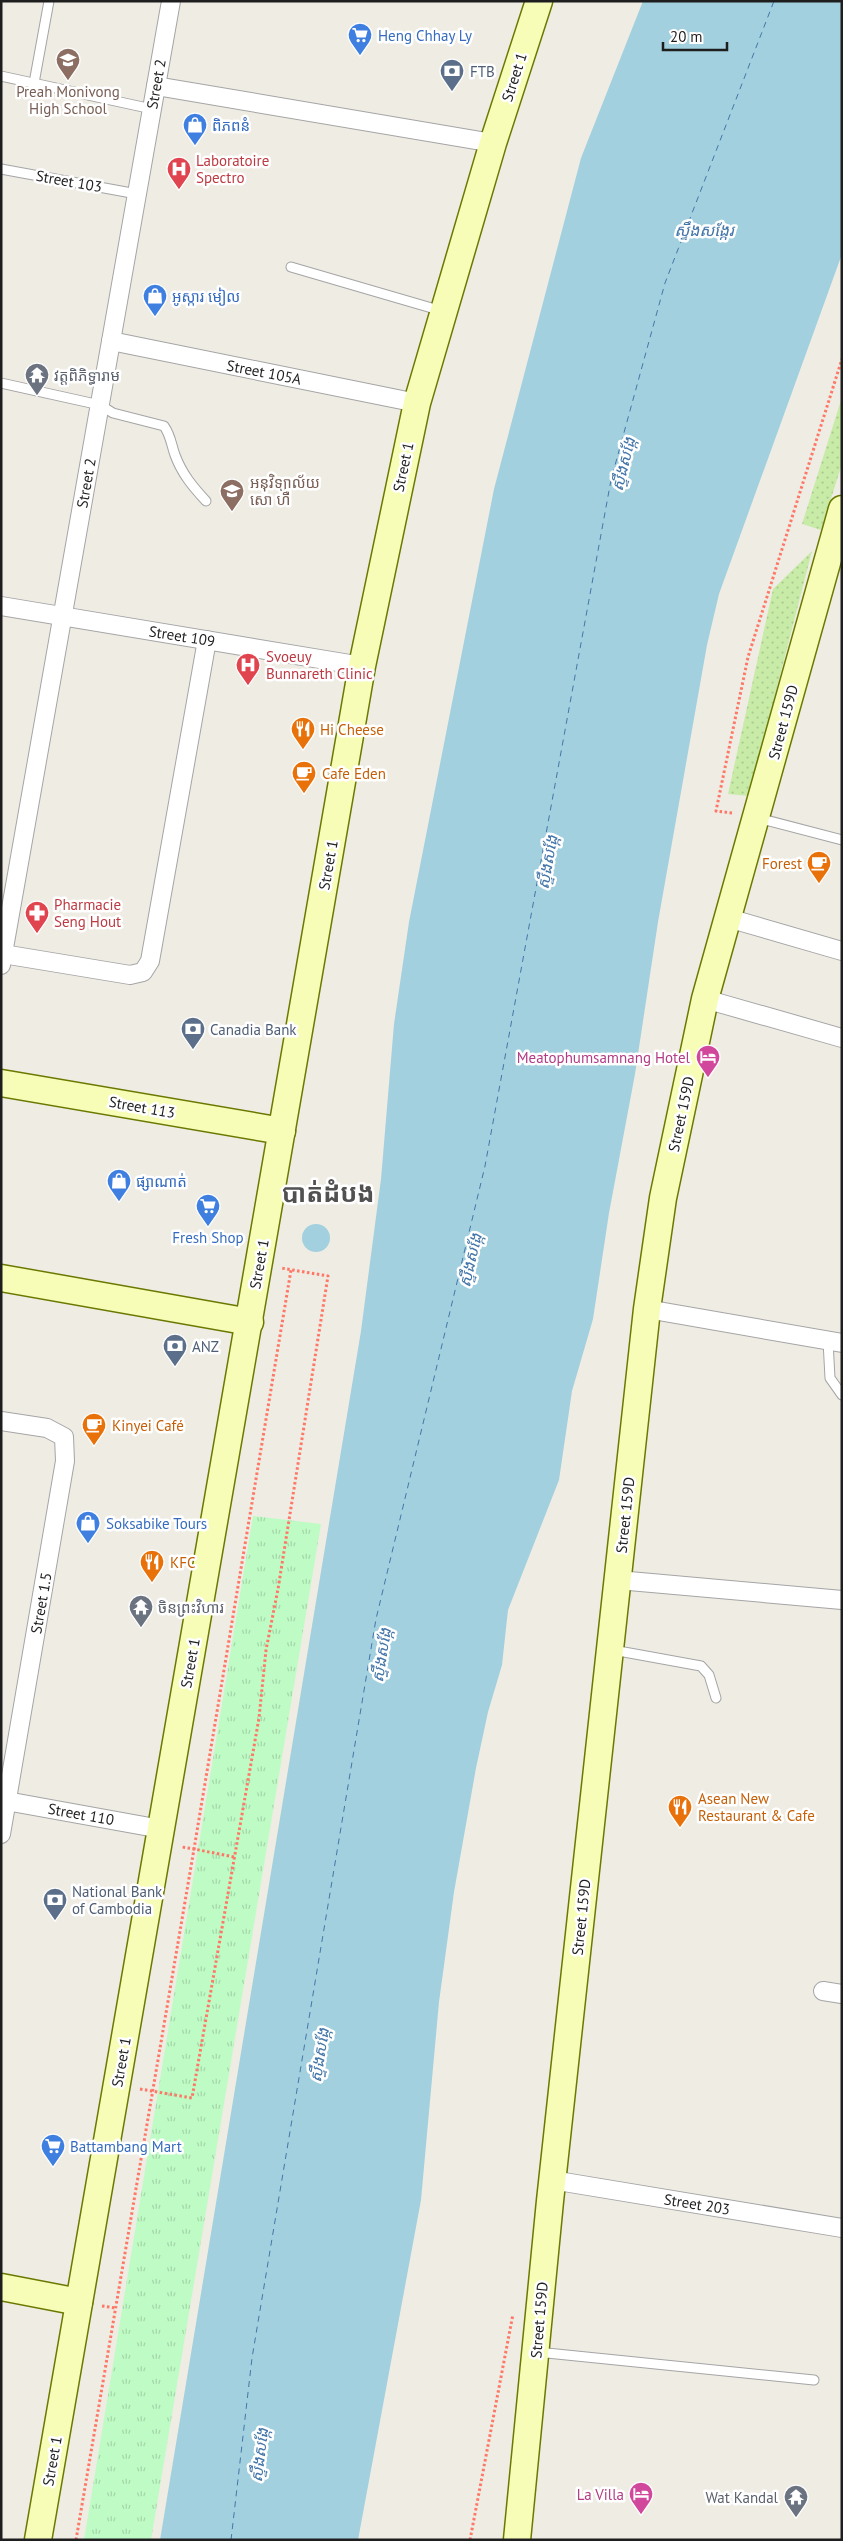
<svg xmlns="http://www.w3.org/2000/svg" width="843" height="2541" viewBox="0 0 843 2541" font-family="'PT Sans','Noto Sans Khmer',sans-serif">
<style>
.grass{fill:url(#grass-dots)}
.park{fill:url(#park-tufts)}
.water{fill:#a2d0df}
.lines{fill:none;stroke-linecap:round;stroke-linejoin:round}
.ferry{stroke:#4476a9;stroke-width:1;stroke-dasharray:6 5;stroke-linecap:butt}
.lane-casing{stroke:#a5a5a5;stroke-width:11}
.street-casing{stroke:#a5a5a5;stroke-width:20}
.secondary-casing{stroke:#6b7901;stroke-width:29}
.path{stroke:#f76;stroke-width:3;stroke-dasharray:2.5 2.5;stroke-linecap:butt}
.lane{stroke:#fff;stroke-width:9}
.street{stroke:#fff;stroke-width:18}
.secondary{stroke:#f7fcb6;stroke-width:26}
.labels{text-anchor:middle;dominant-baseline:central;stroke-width:5;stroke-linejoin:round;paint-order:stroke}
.shop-label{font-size:15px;fill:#366cbe;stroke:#fff;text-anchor:start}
.service-label{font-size:15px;fill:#4e5e75;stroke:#fff;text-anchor:start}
.street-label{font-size:15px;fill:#1e1e1e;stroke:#fff}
.education-label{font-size:15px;fill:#785e54;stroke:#fff}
.health-label{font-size:15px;fill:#be3a42;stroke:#fff;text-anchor:start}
.worship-label{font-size:15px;fill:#5b616d;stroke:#fff;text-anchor:start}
.food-label{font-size:15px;fill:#c56008;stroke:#fff;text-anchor:start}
.hotel-label{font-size:15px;fill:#b23c85;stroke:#fff;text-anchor:end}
.water-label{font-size:16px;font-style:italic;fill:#4476a9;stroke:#fff}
.town-label{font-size:25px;font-weight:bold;fill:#515151;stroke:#fff}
</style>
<defs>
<pattern id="grass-dots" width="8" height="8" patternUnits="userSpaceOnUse" patternTransform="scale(1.25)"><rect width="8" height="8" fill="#c8eca8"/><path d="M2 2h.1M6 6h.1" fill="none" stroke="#abca90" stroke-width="1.8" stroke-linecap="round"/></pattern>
<pattern id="park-tufts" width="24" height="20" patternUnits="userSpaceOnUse" patternTransform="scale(1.25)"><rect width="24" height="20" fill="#bffbc5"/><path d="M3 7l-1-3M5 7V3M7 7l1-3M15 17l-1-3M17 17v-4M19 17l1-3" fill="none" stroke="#a4d7a9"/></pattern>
</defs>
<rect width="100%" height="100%" fill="#efece4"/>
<g class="grass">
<polygon points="842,397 842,464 821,530 802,524"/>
<polygon points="812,551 749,796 728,794 773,589"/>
</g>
<polygon class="park" points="253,1516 321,1524 151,2540 84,2540"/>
<g class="water">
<polygon points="643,1 842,1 842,254 719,594 707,645 658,922 635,1074 609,1213 593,1319 572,1391 559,1480 508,1610 502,1665 488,1712 476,1768 454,1892 439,2002 421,2200 358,2540 160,2540 361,1331 381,1179 394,1024 409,922 494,489 581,158"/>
<circle cx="316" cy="1238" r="14"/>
</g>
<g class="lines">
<polyline class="ferry" points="231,2540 252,2358 376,1619 485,1166 611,480 665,283 774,1"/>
<defs>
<g id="lane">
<polyline points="1,76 152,109"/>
<polyline points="34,83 49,1"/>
<polyline points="1,169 137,194"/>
<polyline points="291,267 442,311"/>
<path d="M1 383 100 405 113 413 164 426C171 436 171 444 175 455 182 474 193 487 206 501"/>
<polyline points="758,818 842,840"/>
<polyline points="828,1341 830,1378 842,1395"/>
<polyline points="613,1650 701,1666 709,1675 716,1698"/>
<polyline points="537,2352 814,2380"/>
</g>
<g id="street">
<polyline points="156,86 493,143"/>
<polyline points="111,341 417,403"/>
<polyline points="1,606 362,666"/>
<polyline points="728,918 842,951"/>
<polyline points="3,954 130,975 143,972 150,961 207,640"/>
<polyline points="1,965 171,1"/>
<polyline points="705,999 842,1038"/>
<polyline points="647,1309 842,1343"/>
<polyline points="1,1421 47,1428 64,1437 65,1461 1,1834"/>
<polyline points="618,1580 842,1600"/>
<polyline points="1,1800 161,1829"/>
<polyline points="823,1991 842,1994"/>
<polyline points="552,2180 842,2228"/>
</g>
<g id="secondary">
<polyline points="1,1083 282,1131"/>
<polyline points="1,1278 250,1322"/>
<polyline points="1,2287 79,2302"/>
<polyline points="38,2540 362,666 417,403 493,143 539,1"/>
<polyline points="517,2540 550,2201 647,1309 663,1198 705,999 842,509"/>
</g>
</defs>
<use href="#lane" class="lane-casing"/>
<use href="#street" class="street-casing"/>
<use href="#secondary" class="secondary-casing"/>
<g class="path">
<polyline points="732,813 716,811 748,657 842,359"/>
<polyline points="234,1857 194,1849 291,1270"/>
<polyline points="140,2089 192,2098 259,1718 266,1650 278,1589 328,1276 281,1268"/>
<polyline points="102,2306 116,2308"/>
<polyline points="76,2540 194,1849 182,1847"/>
<polyline points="470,2540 513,2314"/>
</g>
<use href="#lane" class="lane"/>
<use href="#street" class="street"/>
<use href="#secondary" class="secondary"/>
</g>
<defs>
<symbol id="supermarket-pin" viewBox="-11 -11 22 30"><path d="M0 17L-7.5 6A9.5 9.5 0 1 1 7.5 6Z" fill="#3f7fe0" stroke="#fff"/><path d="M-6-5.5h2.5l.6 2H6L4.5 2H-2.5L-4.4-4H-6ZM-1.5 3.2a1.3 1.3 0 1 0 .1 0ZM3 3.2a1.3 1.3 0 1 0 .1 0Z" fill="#fff"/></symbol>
<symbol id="school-pin" viewBox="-11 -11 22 30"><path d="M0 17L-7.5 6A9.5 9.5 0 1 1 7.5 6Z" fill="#8d6e63" stroke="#fff"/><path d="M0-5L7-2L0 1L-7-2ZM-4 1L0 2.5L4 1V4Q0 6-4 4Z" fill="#fff"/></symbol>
<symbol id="bank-pin" viewBox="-11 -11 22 30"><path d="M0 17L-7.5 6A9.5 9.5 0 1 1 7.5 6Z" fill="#5c6f8a" stroke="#fff"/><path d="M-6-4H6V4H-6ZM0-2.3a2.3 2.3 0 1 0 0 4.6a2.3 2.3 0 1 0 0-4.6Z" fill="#fff"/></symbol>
<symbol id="shop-pin" viewBox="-11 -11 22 30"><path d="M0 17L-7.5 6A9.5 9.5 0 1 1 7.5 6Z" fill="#3f7fe0" stroke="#fff"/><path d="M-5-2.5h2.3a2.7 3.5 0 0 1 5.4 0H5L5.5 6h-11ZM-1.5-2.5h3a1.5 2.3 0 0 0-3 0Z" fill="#fff"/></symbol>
<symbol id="hospital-pin" viewBox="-11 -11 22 30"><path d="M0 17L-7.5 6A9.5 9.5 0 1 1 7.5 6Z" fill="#e0444e" stroke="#fff"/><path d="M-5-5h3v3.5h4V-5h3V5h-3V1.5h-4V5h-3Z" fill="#fff"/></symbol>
<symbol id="temple-pin" viewBox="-11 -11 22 30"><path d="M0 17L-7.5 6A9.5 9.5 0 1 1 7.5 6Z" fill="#6b7280" stroke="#fff"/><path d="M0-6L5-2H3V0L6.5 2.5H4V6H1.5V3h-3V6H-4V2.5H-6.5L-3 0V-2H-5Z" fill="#fff"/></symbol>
<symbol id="restaurant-pin" viewBox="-11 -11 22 30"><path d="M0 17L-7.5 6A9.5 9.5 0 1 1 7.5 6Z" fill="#e8710a" stroke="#fff"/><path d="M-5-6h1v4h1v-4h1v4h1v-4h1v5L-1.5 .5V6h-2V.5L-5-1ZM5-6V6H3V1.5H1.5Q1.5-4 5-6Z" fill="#fff"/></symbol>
<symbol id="cafe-pin" viewBox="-11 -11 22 30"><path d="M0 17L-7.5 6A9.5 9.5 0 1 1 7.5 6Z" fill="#e8710a" stroke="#fff"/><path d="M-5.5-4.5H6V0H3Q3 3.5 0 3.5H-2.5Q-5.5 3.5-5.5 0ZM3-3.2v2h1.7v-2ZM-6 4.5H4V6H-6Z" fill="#fff"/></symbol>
<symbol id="pharmacy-pin" viewBox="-11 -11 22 30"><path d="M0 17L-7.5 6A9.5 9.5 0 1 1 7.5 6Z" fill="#e0444e" stroke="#fff"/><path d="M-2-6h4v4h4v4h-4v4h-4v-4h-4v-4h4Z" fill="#fff"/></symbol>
<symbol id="hotel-pin" viewBox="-11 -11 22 30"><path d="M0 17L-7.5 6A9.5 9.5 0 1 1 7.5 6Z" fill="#d1479c" stroke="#fff"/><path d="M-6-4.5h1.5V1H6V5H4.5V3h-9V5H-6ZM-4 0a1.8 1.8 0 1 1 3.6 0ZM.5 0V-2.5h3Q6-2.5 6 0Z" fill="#fff"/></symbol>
</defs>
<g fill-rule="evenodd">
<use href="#supermarket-pin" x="346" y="21" width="28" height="38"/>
<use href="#school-pin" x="54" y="46" width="28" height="38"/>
<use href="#bank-pin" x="438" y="57" width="28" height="38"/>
<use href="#shop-pin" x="181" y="111" width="28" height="38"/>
<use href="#hospital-pin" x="165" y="155" width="28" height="38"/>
<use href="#shop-pin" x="141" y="282" width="28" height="38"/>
<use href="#temple-pin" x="23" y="361" width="28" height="38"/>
<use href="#school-pin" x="218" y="477" width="28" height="38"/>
<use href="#hospital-pin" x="234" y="651" width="28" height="38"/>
<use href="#restaurant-pin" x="289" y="715" width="28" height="38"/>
<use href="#cafe-pin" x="290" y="759" width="28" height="38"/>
<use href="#cafe-pin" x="805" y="849" width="28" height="38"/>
<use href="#pharmacy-pin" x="23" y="899" width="28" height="38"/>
<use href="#bank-pin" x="179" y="1015" width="28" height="38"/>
<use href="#hotel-pin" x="694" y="1043" width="28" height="38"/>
<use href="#shop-pin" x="105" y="1167" width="28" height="38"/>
<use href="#supermarket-pin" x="194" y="1192" width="28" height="38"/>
<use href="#bank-pin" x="161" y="1332" width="28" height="38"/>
<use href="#cafe-pin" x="80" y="1411" width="28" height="38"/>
<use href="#shop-pin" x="74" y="1509" width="28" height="38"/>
<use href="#restaurant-pin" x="138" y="1548" width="28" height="38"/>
<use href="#temple-pin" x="127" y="1593" width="28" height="38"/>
<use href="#restaurant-pin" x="666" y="1793" width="28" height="38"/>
<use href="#bank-pin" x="41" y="1886" width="28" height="38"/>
<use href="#supermarket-pin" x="39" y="2132" width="28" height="38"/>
<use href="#hotel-pin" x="627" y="2480" width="28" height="38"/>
<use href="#temple-pin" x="782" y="2483" width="28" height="38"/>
</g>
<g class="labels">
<g class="shop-label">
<text x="378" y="35">Heng Chhay Ly</text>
<text x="212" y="125">ពិភពនំ</text>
<text x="172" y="296">អូស្ការ មៀល</text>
<text x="136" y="1181">ផ្សាណាត់</text>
<text x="208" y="1237" text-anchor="middle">Fresh Shop</text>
<text x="106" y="1523">Soksabike Tours</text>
<text x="70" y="2146">Battambang Mart</text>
</g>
<g class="service-label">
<text x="470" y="71">FTB</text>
<text x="210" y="1029">Canadia Bank</text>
<text x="192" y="1346">ANZ</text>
<text x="72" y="1891">National Bank<tspan x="72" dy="17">of Cambodia</tspan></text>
</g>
<g class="street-label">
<text transform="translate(514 77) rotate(-72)">Street 1</text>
<text transform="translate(156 84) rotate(-80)">Street 2</text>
<text transform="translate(69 181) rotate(10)">Street 103</text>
<text transform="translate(264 372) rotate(11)">Street 105A</text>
<text transform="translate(403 467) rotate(-78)">Street 1</text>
<text transform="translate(86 483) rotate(-80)">Street 2</text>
<text transform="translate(182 636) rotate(9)">Street 109</text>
<text transform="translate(783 722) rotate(-75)">Street 159D</text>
<text transform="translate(328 865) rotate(-80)">Street 1</text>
<text transform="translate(142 1107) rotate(10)">Street 113</text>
<text transform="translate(681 1114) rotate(-78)">Street 159D</text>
<text transform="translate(259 1264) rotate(-80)">Street 1</text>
<text transform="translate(625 1515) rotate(-84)">Street 159D</text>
<text transform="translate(41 1603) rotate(-80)">Street 1.5</text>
<text transform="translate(190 1663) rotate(-80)">Street 1</text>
<text transform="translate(81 1814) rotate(10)">Street 110</text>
<text transform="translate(581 1917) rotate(-84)">Street 159D</text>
<text transform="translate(121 2062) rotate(-80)">Street 1</text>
<text transform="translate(697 2204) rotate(9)">Street 203</text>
<text transform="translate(539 2320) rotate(-85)">Street 159D</text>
<text transform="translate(52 2461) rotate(-80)">Street 1</text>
</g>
<g class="education-label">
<text x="68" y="91">Preah Monivong<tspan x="68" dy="17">High School</tspan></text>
<text x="250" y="482" text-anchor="start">អនុវិទ្យាល័យ<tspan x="250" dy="17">សោ ហឺ</tspan></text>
</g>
<g class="health-label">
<text x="196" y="160">Laboratoire<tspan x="196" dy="17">Spectro</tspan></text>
<text x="266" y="656">Svoeuy<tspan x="266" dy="17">Bunnareth Clinic</tspan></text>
<text x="54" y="904">Pharmacie<tspan x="54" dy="17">Seng Hout</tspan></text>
</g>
<g class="worship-label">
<text x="54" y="375">វត្តពិភិទ្ធារាម</text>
<text x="158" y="1607">ចិនព្រះវិហារ</text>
<text x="778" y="2497" text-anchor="end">Wat Kandal</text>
</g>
<g class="food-label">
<text x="320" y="729">Hi Cheese</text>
<text x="322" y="773">Cafe Eden</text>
<text x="802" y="863" text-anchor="end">Forest</text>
<text x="112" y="1425">Kinyei Café</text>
<text x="170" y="1562">KFC</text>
<text x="698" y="1798">Asean New<tspan x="698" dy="17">Restaurant &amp; Cafe</tspan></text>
</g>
<g class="hotel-label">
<text x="690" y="1057">Meatophumsamnang Hotel</text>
<text x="624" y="2494">La Villa</text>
</g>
<g class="water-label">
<text x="704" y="230">ស្ទឹងសង្កែរ</text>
<text transform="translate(623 464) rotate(-76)">ស្ទឹងសង្កែ</text>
<text transform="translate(547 862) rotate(-80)">ស្ទឹងសង្កែ</text>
<text transform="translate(470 1260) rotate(-77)">ស្ទឹងសង្កែ</text>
<text transform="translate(381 1655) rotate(-81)">ស្ទឹងសង្កែ</text>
<text transform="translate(319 2055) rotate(-81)">ស្ទឹងសង្កែ</text>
<text transform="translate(259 2455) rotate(-83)">ស្ទឹងសង្កែ</text>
</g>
<g class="town-label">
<text x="328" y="1193">បាត់ដំបង</text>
</g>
</g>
<rect width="843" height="2541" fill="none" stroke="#1e1e1e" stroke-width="5"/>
<path d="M663 42v8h64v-8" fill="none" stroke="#1e1e1e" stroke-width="2.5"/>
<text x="670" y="42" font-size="15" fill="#1e1e1e" stroke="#ffffff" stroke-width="4" paint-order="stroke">20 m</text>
</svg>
